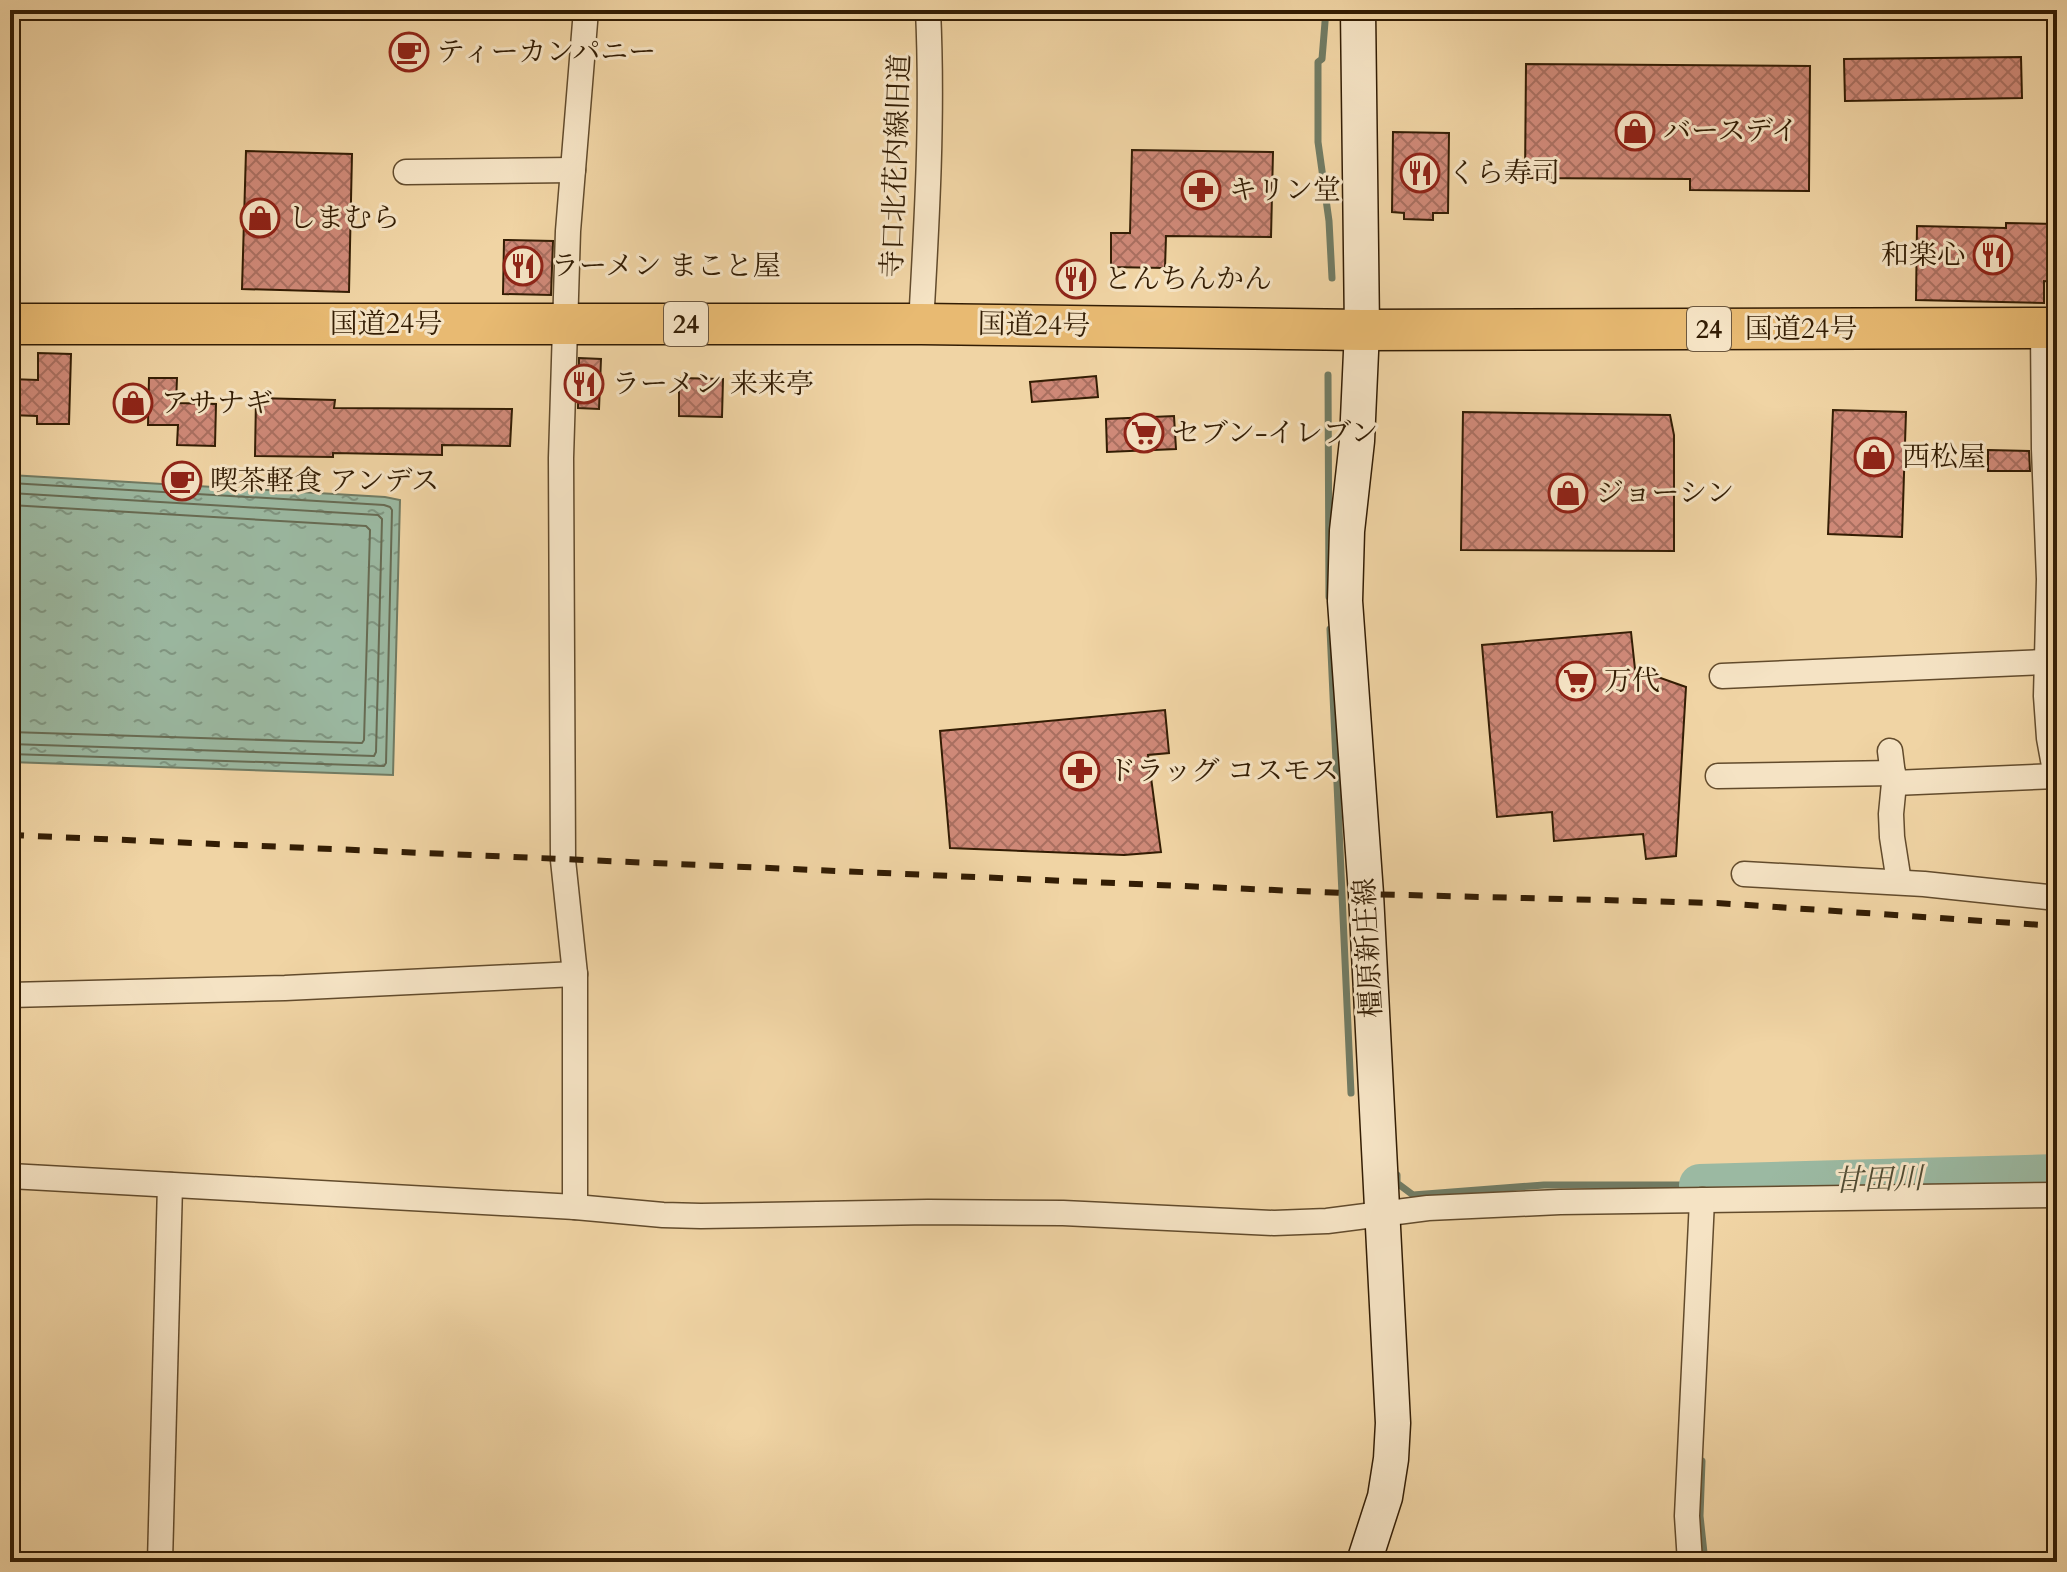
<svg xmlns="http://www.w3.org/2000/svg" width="2067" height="1572" viewBox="0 0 2067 1572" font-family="Cardo,'Noto Serif JP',serif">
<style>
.water{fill:url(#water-ripples);stroke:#717b63;stroke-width:2}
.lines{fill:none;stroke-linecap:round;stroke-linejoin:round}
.shore{stroke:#676b53;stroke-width:2}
.stream{stroke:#717b63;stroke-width:7}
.river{stroke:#9bb9a2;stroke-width:42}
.building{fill:url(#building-cross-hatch);stroke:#331d04;stroke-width:2}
.minor-casing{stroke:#624b2c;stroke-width:27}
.secondary-casing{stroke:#331d04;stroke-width:37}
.trunk-casing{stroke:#331d04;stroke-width:43}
.minor{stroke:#f5e3c4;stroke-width:24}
.secondary{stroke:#f5e3c4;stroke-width:34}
.trunk{stroke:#e8ba72;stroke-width:40}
.rail{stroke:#331d04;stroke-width:6;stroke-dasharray:14 14;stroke-linecap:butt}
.labels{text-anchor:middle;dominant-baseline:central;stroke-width:6;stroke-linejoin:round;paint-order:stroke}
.shield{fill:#f5e3c4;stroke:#6d583e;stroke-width:2}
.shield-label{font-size:26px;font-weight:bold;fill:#331d04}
.poi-label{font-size:28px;fill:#331d04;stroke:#f5e3c4;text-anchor:start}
.street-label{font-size:28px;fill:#331d04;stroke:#f5e3c4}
.water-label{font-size:30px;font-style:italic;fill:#524c33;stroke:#f5e3c4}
</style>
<defs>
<pattern id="water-ripples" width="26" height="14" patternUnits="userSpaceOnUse" patternTransform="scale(2)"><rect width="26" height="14" fill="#9bb9a2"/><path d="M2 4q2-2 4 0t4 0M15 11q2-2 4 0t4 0" fill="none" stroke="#7f9682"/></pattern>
<pattern id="building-cross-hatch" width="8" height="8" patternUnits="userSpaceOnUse" patternTransform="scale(2)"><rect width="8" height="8" fill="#cf8978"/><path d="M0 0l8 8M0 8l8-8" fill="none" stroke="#a96f60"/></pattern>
</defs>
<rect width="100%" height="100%" fill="#f0d4a4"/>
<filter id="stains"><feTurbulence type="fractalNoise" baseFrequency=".0025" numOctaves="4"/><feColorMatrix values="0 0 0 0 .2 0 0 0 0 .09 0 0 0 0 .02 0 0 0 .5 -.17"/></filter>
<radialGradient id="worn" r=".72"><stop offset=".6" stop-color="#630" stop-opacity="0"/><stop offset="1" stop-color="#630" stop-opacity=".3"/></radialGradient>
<g class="water">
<polygon points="1403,10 1578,10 1453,15"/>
<polygon points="10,475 385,497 400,500 393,775 10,762"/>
</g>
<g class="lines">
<g class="shore">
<polyline points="10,483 384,505 390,507 392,510 386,763 384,766 10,754"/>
<polyline points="10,493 378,515 382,519 376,752 374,756 10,744"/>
<polyline points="10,505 366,526 370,530 364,740 362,743 10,732"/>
</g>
<g class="stream">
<polyline points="1326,10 1322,59 1318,62 1318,142 1329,221 1332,278"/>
<polyline points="1328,375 1329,597"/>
<polyline points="1330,629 1351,1093"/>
<polyline points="1397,1175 1397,1183 1413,1195 1544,1185 1700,1185"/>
<polyline points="1702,1461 1700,1516 1705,1562"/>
</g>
<polyline class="river" points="1700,1185 2057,1175"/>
</g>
<g class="building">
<polygon points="2021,57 2022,98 1845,101 1844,59"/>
<polygon points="1526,64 1810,66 1809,191 1690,190 1690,179 1525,178"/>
<polygon points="1393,132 1449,133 1448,213 1433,213 1433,220 1404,219 1404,213 1392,212"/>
<polygon points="1132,150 1273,152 1271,237 1166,236 1165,268 1111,267 1111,233 1130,233"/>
<polygon points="246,151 352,154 349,292 242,289"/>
<polygon points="2006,223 2056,224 2055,282 2044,281 2044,303 1916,300 1917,226 2006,228"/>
<polygon points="504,240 553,241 551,295 503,294"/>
<polygon points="38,353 71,354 69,424 37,424 37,416 10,415 10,379 38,380"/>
<polygon points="579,358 601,359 599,409 578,408"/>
<polygon points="1096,376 1098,397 1032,402 1030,382"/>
<polygon points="149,378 177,378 176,403 216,404 215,446 177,445 178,425 148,425"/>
<polygon points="679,378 723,379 722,417 679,416"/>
<polygon points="256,398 335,400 334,408 512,409 510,446 442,445 442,455 333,453 333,457 255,456"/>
<polygon points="1833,410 1906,412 1902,537 1828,534"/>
<polygon points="1463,412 1670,415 1674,435 1674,551 1461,550"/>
<polygon points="1174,416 1176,449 1107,452 1106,419"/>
<polygon points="1988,450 2029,451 2030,471 1988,471"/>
<polygon points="1631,632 1635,669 1686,687 1676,856 1646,859 1643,834 1554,841 1552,812 1497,817 1482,645"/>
<polygon points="1165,710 1169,753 1148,755 1161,852 1124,855 950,848 940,731"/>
</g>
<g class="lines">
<defs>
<g id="minor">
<polyline points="406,172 573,170"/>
<path d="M921 324C927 219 933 115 928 10"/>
<polyline points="2043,329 2044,449 2049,579 2046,696 2049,738 2057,782"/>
<polyline points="1722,676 2046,662"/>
<polyline points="1890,751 1894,783 1891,814 1892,837 1899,882"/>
<polyline points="1718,776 1893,773"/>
<polyline points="1894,783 2056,776"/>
<polyline points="1744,874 1924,884 2057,898"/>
<polyline points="10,995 285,988 575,974"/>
<polyline points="10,1176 575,1207 663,1215 701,1216 928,1212 1063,1213 1274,1223 1327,1221 1428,1208 1560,1202 2057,1195"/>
<polyline points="575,1207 575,974 563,860 561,458 568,231 586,10"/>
<polyline points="160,1562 170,1185"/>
<polyline points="1690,1562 1687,1516 1702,1200"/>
</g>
<polyline id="secondary" points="1358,10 1362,330 1357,441 1347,531 1345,601 1366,894 1393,1423 1391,1459 1385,1497 1364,1562"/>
<polyline id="trunk" points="10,324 921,324 1362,330 2057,328"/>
</defs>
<use href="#minor" class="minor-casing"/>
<use href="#secondary" class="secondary-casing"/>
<use href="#trunk" class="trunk-casing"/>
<use href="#minor" class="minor"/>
<use href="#secondary" class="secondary"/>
<use href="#trunk" class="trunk"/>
<polyline class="rail" points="10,835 1366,894 1717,903 2057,926"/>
</g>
<defs>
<symbol id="cafe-ring" viewBox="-11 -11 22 22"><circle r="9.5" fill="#f5e3c4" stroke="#8f2418" stroke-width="1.5"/><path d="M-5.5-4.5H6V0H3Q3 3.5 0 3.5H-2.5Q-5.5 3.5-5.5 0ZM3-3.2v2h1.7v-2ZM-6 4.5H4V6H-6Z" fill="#8f2418"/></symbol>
<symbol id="shop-ring" viewBox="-11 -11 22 22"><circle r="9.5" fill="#f5e3c4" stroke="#8f2418" stroke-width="1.5"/><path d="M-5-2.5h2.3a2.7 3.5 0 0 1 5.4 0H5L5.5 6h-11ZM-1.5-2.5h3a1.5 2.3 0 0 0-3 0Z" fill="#8f2418"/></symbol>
<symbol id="restaurant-ring" viewBox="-11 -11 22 22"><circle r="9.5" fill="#f5e3c4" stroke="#8f2418" stroke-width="1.5"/><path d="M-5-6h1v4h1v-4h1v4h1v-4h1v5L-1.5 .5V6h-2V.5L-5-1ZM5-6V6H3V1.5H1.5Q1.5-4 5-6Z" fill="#8f2418"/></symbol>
<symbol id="pharmacy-ring" viewBox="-11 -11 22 22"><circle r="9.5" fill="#f5e3c4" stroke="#8f2418" stroke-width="1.5"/><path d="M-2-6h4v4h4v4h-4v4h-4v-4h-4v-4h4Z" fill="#8f2418"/></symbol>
<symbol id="supermarket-ring" viewBox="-11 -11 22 22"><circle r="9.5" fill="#f5e3c4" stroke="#8f2418" stroke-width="1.5"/><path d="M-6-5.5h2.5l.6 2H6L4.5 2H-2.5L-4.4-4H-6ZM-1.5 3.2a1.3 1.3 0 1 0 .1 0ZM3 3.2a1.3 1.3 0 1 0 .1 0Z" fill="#8f2418"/></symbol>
</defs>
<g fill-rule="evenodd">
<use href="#cafe-ring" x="387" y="30" width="44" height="44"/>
<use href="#shop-ring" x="1613" y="109" width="44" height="44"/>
<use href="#restaurant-ring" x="1398" y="151" width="44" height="44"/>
<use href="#pharmacy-ring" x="1179" y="168" width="44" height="44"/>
<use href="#shop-ring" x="238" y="196" width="44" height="44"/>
<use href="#restaurant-ring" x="1971" y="233" width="44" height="44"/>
<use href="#restaurant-ring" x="501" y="244" width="44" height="44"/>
<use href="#restaurant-ring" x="1054" y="257" width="44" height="44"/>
<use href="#restaurant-ring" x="562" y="362" width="44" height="44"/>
<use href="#shop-ring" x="111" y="381" width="44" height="44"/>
<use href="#supermarket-ring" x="1122" y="411" width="44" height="44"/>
<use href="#shop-ring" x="1852" y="435" width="44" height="44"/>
<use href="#cafe-ring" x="160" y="459" width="44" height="44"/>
<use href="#shop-ring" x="1546" y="471" width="44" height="44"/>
<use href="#supermarket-ring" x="1554" y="659" width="44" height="44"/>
<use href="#pharmacy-ring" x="1058" y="749" width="44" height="44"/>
</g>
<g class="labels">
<g class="shield">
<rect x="664" y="302" width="44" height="44" rx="6"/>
<rect x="1687" y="307" width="44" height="44" rx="6"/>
</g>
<g class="shield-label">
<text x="686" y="324">24</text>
<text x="1709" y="329">24</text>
</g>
<g class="poi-label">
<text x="437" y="52">ティーカンパニー</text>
<text x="1663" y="131">バースデイ</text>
<text x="1448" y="173">くら寿司</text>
<text x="1229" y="190">キリン堂</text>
<text x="288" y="218">しまむら</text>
<text x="1965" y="255" text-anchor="end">和楽心</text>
<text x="551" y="266">ラーメン まこと屋</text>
<text x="1104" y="279">とんちんかん</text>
<text x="612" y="384">ラーメン 来来亭</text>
<text x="161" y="403">アサナギ</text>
<text x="1172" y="433">セブン-イレブン</text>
<text x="1902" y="457">西松屋</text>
<text x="210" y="481">喫茶軽食 アンデス</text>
<text x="1596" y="493">ジョーシン</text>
<text x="1604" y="681">万代</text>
<text x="1108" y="771">ドラッグ コスモス</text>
</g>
<g class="street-label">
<text transform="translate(896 166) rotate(-88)">寺口北花内線旧道</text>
<text x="386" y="324">国道24号</text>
<text transform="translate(1034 325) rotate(1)">国道24号</text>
<text x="1801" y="329">国道24号</text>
<text transform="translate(1368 948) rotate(-93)">橿原新庄線</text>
</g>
<g class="water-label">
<text transform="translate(1878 1180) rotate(-2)">甘田川</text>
</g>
</g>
<rect width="2067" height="1572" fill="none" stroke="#f0d4a4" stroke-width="40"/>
<rect x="12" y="12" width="2043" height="1548" fill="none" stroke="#331d04" stroke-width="4"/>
<rect x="20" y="20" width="2027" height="1532" fill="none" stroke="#331d04" stroke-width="2"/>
<rect width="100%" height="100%" filter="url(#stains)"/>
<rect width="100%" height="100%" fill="url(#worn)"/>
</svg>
